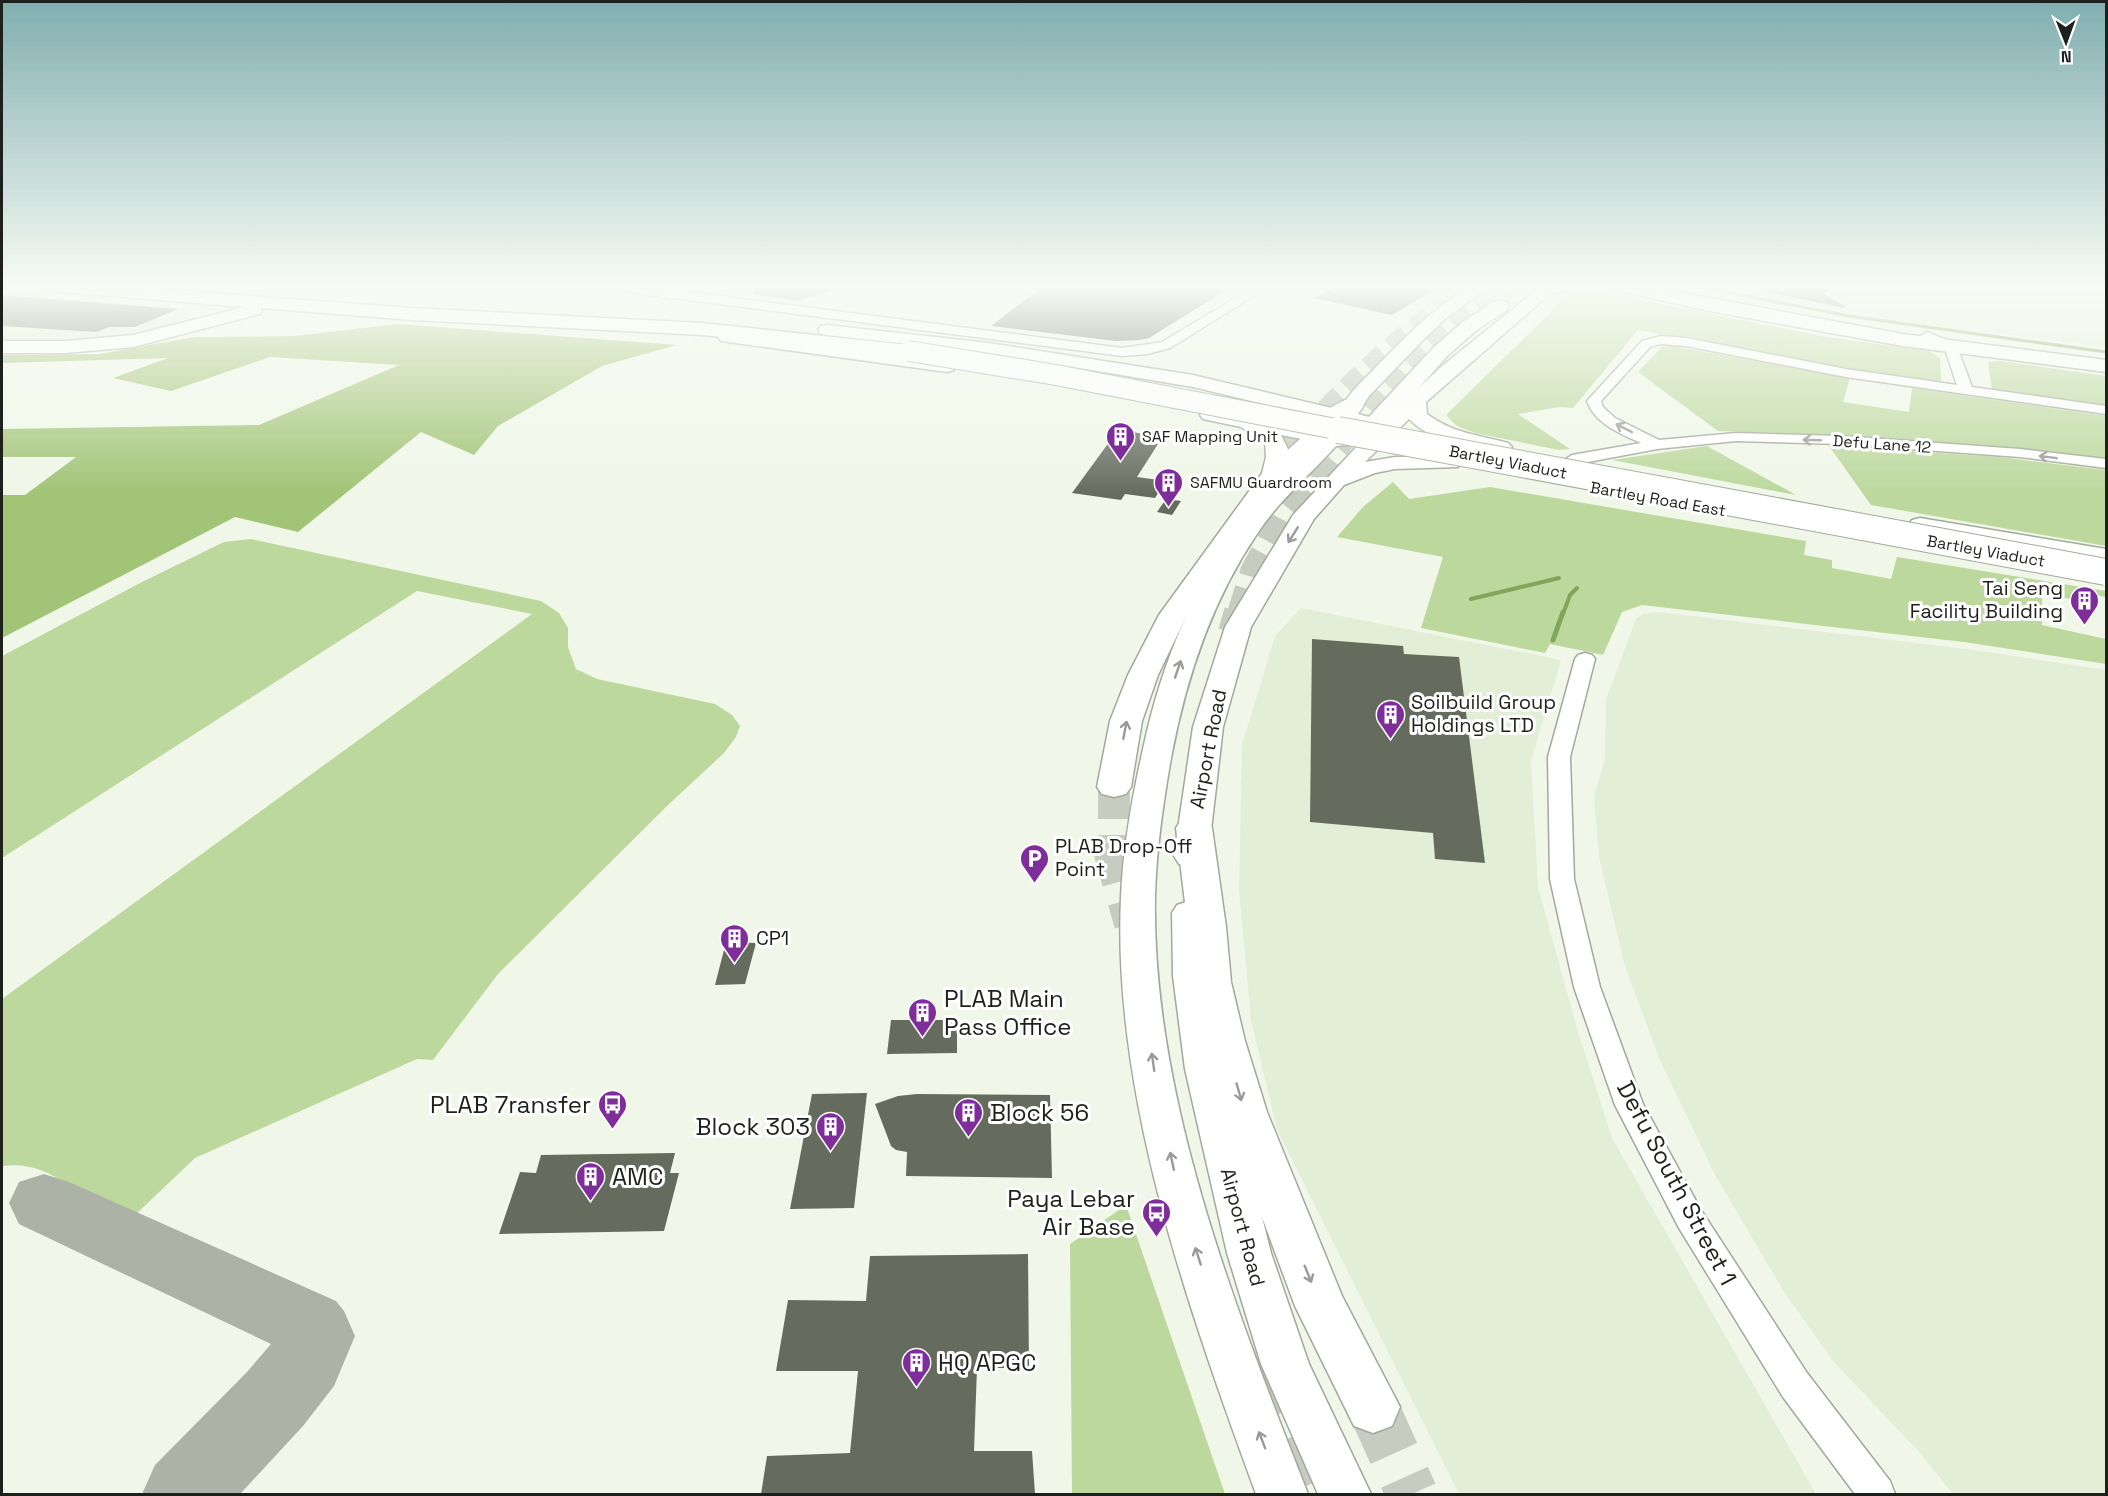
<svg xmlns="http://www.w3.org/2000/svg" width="2108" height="1496" viewBox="0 0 2108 1496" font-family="'Space Grotesk',sans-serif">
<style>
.built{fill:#e3eed7}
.green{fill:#bcd89d}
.forest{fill:#a1c476}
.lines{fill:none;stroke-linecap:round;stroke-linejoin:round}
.stream-far2{stroke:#84a559;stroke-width:3}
.stream-far1{stroke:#84a559;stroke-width:4}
.stream{stroke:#84a559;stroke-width:5}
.taxiway{fill:#acb2a6;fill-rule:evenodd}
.building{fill:#656c5e}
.motorway-tunnel-far4{stroke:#c6ccbf;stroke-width:20;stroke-dasharray:20 10;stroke-linecap:butt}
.motorway-tunnel-far3{stroke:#c6ccbf;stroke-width:26;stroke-dasharray:26 13;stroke-linecap:butt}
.motorway-tunnel-far2{stroke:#c6ccbf;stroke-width:32;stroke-dasharray:32 16;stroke-linecap:butt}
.motorway-tunnel-far1{stroke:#c6ccbf;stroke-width:40;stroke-dasharray:40 20;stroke-linecap:butt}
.motorway-tunnel{stroke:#c6ccbf;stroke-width:51;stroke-dasharray:51 26;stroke-linecap:butt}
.minor-casing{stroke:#a2a99a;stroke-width:3}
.tertiary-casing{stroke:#a2a99a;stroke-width:3}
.secondary-casing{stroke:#a2a99a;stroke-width:3}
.trunk-casing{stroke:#a2a99a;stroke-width:3}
.motorway-casing{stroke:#a2a99a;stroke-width:3}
.minor{fill:#fff;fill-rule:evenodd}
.tertiary{fill:#fff;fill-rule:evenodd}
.secondary{fill:#fff;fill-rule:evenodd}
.trunk{fill:#fff;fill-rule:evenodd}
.motorway{fill:#fff;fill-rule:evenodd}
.trunk-bridge-far1-casing{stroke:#a2a99a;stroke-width:22;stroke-linecap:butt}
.trunk-bridge-casing{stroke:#a2a99a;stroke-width:28;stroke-linecap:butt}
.trunk-bridge-far1{stroke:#fff;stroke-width:20}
.trunk-bridge{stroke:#fff;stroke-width:26}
.oneway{stroke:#9a9b98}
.labels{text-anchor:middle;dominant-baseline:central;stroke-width:6;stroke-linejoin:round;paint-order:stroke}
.far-poi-label{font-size:16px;fill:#1e201b;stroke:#fff;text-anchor:start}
.far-street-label{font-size:16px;fill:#1e201b;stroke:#fff}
.poi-label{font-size:20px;fill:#1e201b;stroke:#fff;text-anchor:start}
.street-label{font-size:20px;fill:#1e201b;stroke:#fff}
.near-poi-label{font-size:24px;fill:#1e201b;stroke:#fff;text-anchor:start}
.near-street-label{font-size:24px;fill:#1e201b;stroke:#fff}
</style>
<rect width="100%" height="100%" fill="#f0f7e8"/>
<g class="built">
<polygon points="1702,286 2106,286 2106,347 1849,315"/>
<polygon points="2,292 178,307 190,310 191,314 186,319 168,327 86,340 2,340"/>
<polygon points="1301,608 1561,660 1531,761 1538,887 1576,1025 1612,1138 1816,1494 1459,1494 1277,1130 1251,1020 1239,890 1242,745 1275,636"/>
<polygon points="1658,612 1967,649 2106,670 2106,1494 1953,1494 1920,1453 1833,1361 1784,1292 1714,1173 1659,1058 1624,963 1599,857 1594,795 1605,760 1606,699 1636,619 1643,614"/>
</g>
<g class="green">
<polygon points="1589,289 1826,337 1929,351 1940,358 1941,382 1827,365 1638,330 1573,408 1560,407 1518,414 1570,449 1559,450 1475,433 1457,426 1446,415 1571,292"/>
<polygon points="1672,346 1850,378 1843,402 1909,412 1912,388 2106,416 2106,458 2005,447 1808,434 1718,431 1638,372 1662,347"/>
<polygon points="2000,361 2106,376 2106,407 1992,389 1988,362"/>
<polygon points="1707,446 1796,495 1612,460"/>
<polygon points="1829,446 2000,457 2106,470 2106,546 1871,505"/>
<polygon points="1393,482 1409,499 1490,487 1806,541 1804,555 1832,560 1832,568 1891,579 1897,557 2106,591 2106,597 2093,595 2093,603 2042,594 2042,625 2106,639 2106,664 1964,642 1642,605 1622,612 1603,655 1550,644 1545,653 1421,628 1443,557 1337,537 1363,507"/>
<path d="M251 539 541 601 559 613 568 628V647L576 669 597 679 715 704 732 715 740 726 736 737 724 753 668 805 498 974 433 1060 417 1059 195 1158 134 1216C120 1209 106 1204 91 1197 58 1181 41 1161 2 1166V999L532 614 417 591 2 858V656L142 582 224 542Z"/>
<polygon points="1126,1205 1225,1494 1072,1494 1070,1244"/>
</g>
<polygon class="forest" points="398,324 677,345 602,366 498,426 474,455 421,432 298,532 235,517 2,638 2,495 25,495 76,457 2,457 2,429 259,425 399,365 270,357 171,391 113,378 168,358 2,363 2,355 99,354 194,337 294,336"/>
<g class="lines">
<polyline class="stream-far2" points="1694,286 1849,316 2106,352"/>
<g class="stream-far1">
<polyline points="1471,599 1559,578"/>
<polyline points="1563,614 1570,595 1577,588"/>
</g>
<polyline class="stream" points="1553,640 1563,612"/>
<polygon class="taxiway" points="44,1174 69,1182 336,1301 344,1311 355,1336 334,1386 303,1426 240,1494 142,1494 155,1465 247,1372 271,1344 19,1224 9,1203 19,1182"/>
</g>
<g class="building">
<polygon points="755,286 834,286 834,290 797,301 754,294"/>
<polygon points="1043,286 1233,286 1149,338 1140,340 1116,341 991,326"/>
<polygon points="1336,286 1441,286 1392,315 1314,298"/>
<polygon points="1767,286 1834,286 1824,294 1845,306 1844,308 1767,292"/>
<polygon points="2,295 178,309 135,327 109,327 96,332 2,326"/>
<polygon points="1118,430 1152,435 1147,442 1158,444 1137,477 1166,481 1155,498 1125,494 1121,500 1072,493"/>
<polygon points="1166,499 1181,501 1172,515 1157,512"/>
<polygon points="1312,639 1403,646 1404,654 1459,657 1485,863 1435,859 1433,833 1310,822"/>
<polygon points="726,942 756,943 745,984 715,985"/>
<polygon points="891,1020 957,1020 957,1053 887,1054"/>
<polygon points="867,1093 854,1208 790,1209 812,1094"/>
<polygon points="917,1094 1050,1095 1052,1178 906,1176 907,1152 896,1150 891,1146 875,1104 898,1096"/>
<polygon points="675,1153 670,1173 679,1173 664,1231 499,1234 520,1172 536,1173 541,1155"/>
<polygon points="1028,1254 1029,1368 977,1368 974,1451 1032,1451 1035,1494 761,1494 767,1456 850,1453 858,1371 776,1371 788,1300 866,1301 870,1256"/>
</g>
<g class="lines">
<g class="motorway-tunnel-far4">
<path d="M1305 431C1348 384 1394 340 1446 304"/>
<path d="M1349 431C1383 388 1433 329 1480 301 1490 295 1503 291 1514 286"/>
</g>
<g class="motorway-tunnel-far3">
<polyline points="1273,483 1293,445 1307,430"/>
<polyline points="1240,614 1253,572 1287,509 1350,430"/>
</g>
<g class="motorway-tunnel-far2">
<polyline points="1234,633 1240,612"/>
<polyline points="1114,787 1114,844"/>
</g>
<polyline class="motorway-tunnel-far1" points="1114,842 1114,853 1134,923"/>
<g class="motorway-tunnel">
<polyline points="1257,1368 1313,1494"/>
<polyline points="1373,1407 1412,1494"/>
</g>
<defs>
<g id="minor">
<polygon points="1256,286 1270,286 1170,348 1147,354 1122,356 674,298 668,294 674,290 1122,348 1162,342"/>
<path d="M1927 332 1956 344 1972 387 2106 406V414L1846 377 1686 346 1661 344 1650 347 1601 401 1603 407 1615 418 1659 440 1736 433 1841 436 2020 449 2106 459V468L2020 457 1841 444 1736 441 1657 449 1572 465 1564 460 1572 455 1641 443C1621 434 1595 424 1587 401L1642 341 1661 336 1686 338 1846 369 1957 385 1945 349 1923 339 1921 336Z"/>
<polygon points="1585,653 1592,655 1595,659 1570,757 1574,879 1600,987 1643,1104 1701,1210 1807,1373 1890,1481 1895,1494 1855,1494 1783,1397 1679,1228 1615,1105 1574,987 1550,879 1548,757 1575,659 1578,655"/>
</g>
<polygon id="tertiary" points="612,286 648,286 672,289 678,286 695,286 674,299 619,290"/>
<g id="secondary">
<path d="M1471 286H1490L1446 318 1422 341 1369 396 1358 414 1369 417 1372 421 1369 425 1362 427 1352 425 1345 435 1352 441 1349 445 1336 446C1309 476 1279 500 1257 534 1211 602 1186 678 1171 758 1163 804 1156 851 1155 898 1152 1098 1236 1310 1308 1494H1256C1189 1311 1112 1095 1121 897 1123 847 1132 798 1143 749 1164 651 1205 557 1274 483L1264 482 1261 477 1266 457 1265 442 1241 427 1203 419 1200 415 1203 411 1210 409 1326 432 1334 421 1193 387 989 353 827 335 821 334 818 330 821 326 827 325 989 343 1193 375 1340 410C1349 392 1363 381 1376 367 1405 337 1434 307 1471 286ZM1281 435 1317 442 1284 473 1288 449Z"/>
<path d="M1541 286H1559L1426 402 1427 414C1452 433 1479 435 1508 443L1512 447 1508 451 1501 453C1469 448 1433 443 1409 419L1365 462 1395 457 1450 456 1458 457 1461 462 1458 467 1395 469 1375 473 1344 485 1314 519 1251 627 1223 727 1208 856 1203 864 1191 867 1179 864 1174 856 1193 727 1225 627 1293 515 1361 442 1441 367Z"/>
<polygon points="727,332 947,360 954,362 956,366 954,370 947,372 721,341 718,337 721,333"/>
<polygon points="1920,518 2106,549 2106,563 1912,530 1908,525 1912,520"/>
<polygon points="1189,901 1201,905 1206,913 1210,976 1225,1069 1271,1253 1309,1364 1371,1494 1318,1494 1261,1364 1227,1253 1185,1069 1173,976 1172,913 1177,905"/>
</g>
<g id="trunk">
<polygon points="41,286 117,286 412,308 702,323 909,345 916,347 919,351 916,355 909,357 702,335 412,320 261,308 262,310 260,314 133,347 66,353 2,353 2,341 66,341 133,335 244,307 50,291 44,290"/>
<polygon points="1470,286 1488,286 1488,287 1485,291 1473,291"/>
<polygon points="1541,286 1572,286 1569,290 1546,295 1540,294 1537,290"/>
<polygon points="1613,286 1646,286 1903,334 2106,360 2106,372 1903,346 1709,311 1616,290"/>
</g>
<g id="motorway">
<polygon points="1500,300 1507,302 1509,306 1507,310 1478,329 1447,356 1383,429 1333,445 1323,441 1281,482 1187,615 1158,675 1142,721 1131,787 1126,794 1114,797 1102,794 1097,787 1110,721 1128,675 1159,615 1263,472 1300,439 1326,410 1345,400 1353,398 1361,400 1364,405 1361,410 1342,420 1332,431 1367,419 1433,348 1464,321 1493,302"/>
<polygon points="1194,817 1207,820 1212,828 1226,927 1231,982 1245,1041 1267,1112 1342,1296 1400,1407 1392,1426 1373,1433 1354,1426 1295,1306 1223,1112 1203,1041 1191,982 1188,927 1176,828 1181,820"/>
</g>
</defs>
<use href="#minor" class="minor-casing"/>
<use href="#tertiary" class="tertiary-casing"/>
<use href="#secondary" class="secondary-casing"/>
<use href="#trunk" class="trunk-casing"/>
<use href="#motorway" class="motorway-casing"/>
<use href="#minor" class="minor"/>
<use href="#tertiary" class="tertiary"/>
<use href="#secondary" class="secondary"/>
<use href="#trunk" class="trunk"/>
<use href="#motorway" class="motorway"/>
<defs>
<polyline id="trunk-bridge-far1" points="909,351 1056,375 1346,431"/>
<polyline id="trunk-bridge" points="1338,430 2106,572"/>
</defs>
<use href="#trunk-bridge-far1" class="trunk-bridge-far1-casing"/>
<use href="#trunk-bridge" class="trunk-bridge-casing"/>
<use href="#trunk-bridge-far1" class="trunk-bridge-far1"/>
<use href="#trunk-bridge" class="trunk-bridge"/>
</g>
<defs><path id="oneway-shaft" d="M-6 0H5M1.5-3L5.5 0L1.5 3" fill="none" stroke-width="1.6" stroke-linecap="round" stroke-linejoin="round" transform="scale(1.5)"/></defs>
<g class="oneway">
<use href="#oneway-shaft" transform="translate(1624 428) rotate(-153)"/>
<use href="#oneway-shaft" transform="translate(1812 440) rotate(-178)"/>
<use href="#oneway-shaft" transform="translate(2048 457) rotate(-173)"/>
<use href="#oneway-shaft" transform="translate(1293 535) rotate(122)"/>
<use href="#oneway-shaft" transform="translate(1178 669) rotate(-71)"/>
<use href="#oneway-shaft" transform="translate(1125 730) rotate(-79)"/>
<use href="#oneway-shaft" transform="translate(1153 1062) rotate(-98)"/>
<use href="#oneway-shaft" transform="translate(1239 1092) rotate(74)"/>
<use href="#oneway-shaft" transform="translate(1172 1161) rotate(-102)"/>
<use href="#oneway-shaft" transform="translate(1198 1256) rotate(-108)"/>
<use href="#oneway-shaft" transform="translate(1308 1274) rotate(68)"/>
<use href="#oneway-shaft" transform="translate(1262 1440) rotate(-111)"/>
</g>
<linearGradient id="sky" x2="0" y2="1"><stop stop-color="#80aeaf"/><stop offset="0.58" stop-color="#f8fbf5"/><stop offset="1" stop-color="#f8fbf5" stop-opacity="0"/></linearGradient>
<rect width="2108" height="495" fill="url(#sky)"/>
<defs>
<symbol id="building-pin" viewBox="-11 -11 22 30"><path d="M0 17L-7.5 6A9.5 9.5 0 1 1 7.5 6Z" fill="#802d9c" stroke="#fff"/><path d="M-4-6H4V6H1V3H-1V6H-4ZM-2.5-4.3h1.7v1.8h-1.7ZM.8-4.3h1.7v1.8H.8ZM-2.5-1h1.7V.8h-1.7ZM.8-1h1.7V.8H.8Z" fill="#fff"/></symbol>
<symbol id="parking-pin" viewBox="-11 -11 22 30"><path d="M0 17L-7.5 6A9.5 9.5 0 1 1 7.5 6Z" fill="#802d9c" stroke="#fff"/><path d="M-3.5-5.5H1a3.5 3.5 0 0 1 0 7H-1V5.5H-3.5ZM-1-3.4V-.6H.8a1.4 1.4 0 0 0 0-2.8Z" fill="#fff"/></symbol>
<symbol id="bus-pin" viewBox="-11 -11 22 30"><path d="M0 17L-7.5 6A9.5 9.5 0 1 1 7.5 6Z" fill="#802d9c" stroke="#fff"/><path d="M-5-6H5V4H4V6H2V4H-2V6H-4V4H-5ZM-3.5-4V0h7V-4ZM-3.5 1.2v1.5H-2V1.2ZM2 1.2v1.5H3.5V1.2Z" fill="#fff"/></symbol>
</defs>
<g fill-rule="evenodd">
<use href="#building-pin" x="1104" y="420" width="33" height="45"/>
<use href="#building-pin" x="1152" y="466" width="33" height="45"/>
<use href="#building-pin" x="2068" y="584" width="33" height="45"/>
<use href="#building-pin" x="1374" y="698" width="33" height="45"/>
<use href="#parking-pin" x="1018" y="842" width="33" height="45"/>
<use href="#building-pin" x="718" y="922" width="33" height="45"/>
<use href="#building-pin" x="906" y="996" width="33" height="45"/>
<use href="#bus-pin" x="596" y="1088" width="33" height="45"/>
<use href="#building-pin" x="952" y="1096" width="33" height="45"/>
<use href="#building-pin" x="814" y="1110" width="33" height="45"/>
<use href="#building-pin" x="574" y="1160" width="33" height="45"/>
<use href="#bus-pin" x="1140" y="1196" width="33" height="45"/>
<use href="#building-pin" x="900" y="1346" width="33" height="45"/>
</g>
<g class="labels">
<g class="far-poi-label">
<text x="1142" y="436">SAF Mapping Unit</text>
<text x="1190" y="482">SAFMU Guardroom</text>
</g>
<g class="far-street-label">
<text transform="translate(1882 444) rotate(4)">Defu Lane 12</text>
<text transform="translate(1508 462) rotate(11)">Bartley Viaduct</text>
<text transform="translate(1658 499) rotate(10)">Bartley Road East</text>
<text transform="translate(1986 551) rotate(10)">Bartley Viaduct</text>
</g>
<g class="poi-label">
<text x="2063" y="588" text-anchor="end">Tai Seng<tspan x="2063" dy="23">Facility Building</tspan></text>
<text x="1411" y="702">Soilbuild Group<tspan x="1411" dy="23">Holdings LTD</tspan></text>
<text x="1055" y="846">PLAB Drop-Off<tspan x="1055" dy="23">Point</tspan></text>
<text x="756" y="938">CP1</text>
</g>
<g class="street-label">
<text transform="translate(1208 749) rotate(-79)">Airport Road</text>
<text transform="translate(1243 1227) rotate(75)">Airport Road</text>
</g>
<g class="near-poi-label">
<text x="944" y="998">PLAB Main<tspan x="944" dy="28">Pass Office</tspan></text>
<text x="591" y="1104" text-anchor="end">PLAB 7ransfer</text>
<text x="990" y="1112">Block 56</text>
<text x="810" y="1126" text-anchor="end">Block 303</text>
<text x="612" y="1176">AMC</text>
<text x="1135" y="1198" text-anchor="end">Paya Lebar<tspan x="1135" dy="28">Air Base</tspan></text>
<text x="938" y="1362">HQ APGC</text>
</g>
<g class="near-street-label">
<text transform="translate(1677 1183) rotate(62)">Defu South Street 1</text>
</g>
</g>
<rect width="2108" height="1496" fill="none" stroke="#1e201b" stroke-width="6"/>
<g transform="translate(2066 42) rotate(179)" stroke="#ffffff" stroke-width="4.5" paint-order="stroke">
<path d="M0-4.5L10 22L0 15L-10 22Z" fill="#1e201b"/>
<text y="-9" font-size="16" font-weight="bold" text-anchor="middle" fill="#1e201b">N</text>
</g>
</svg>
